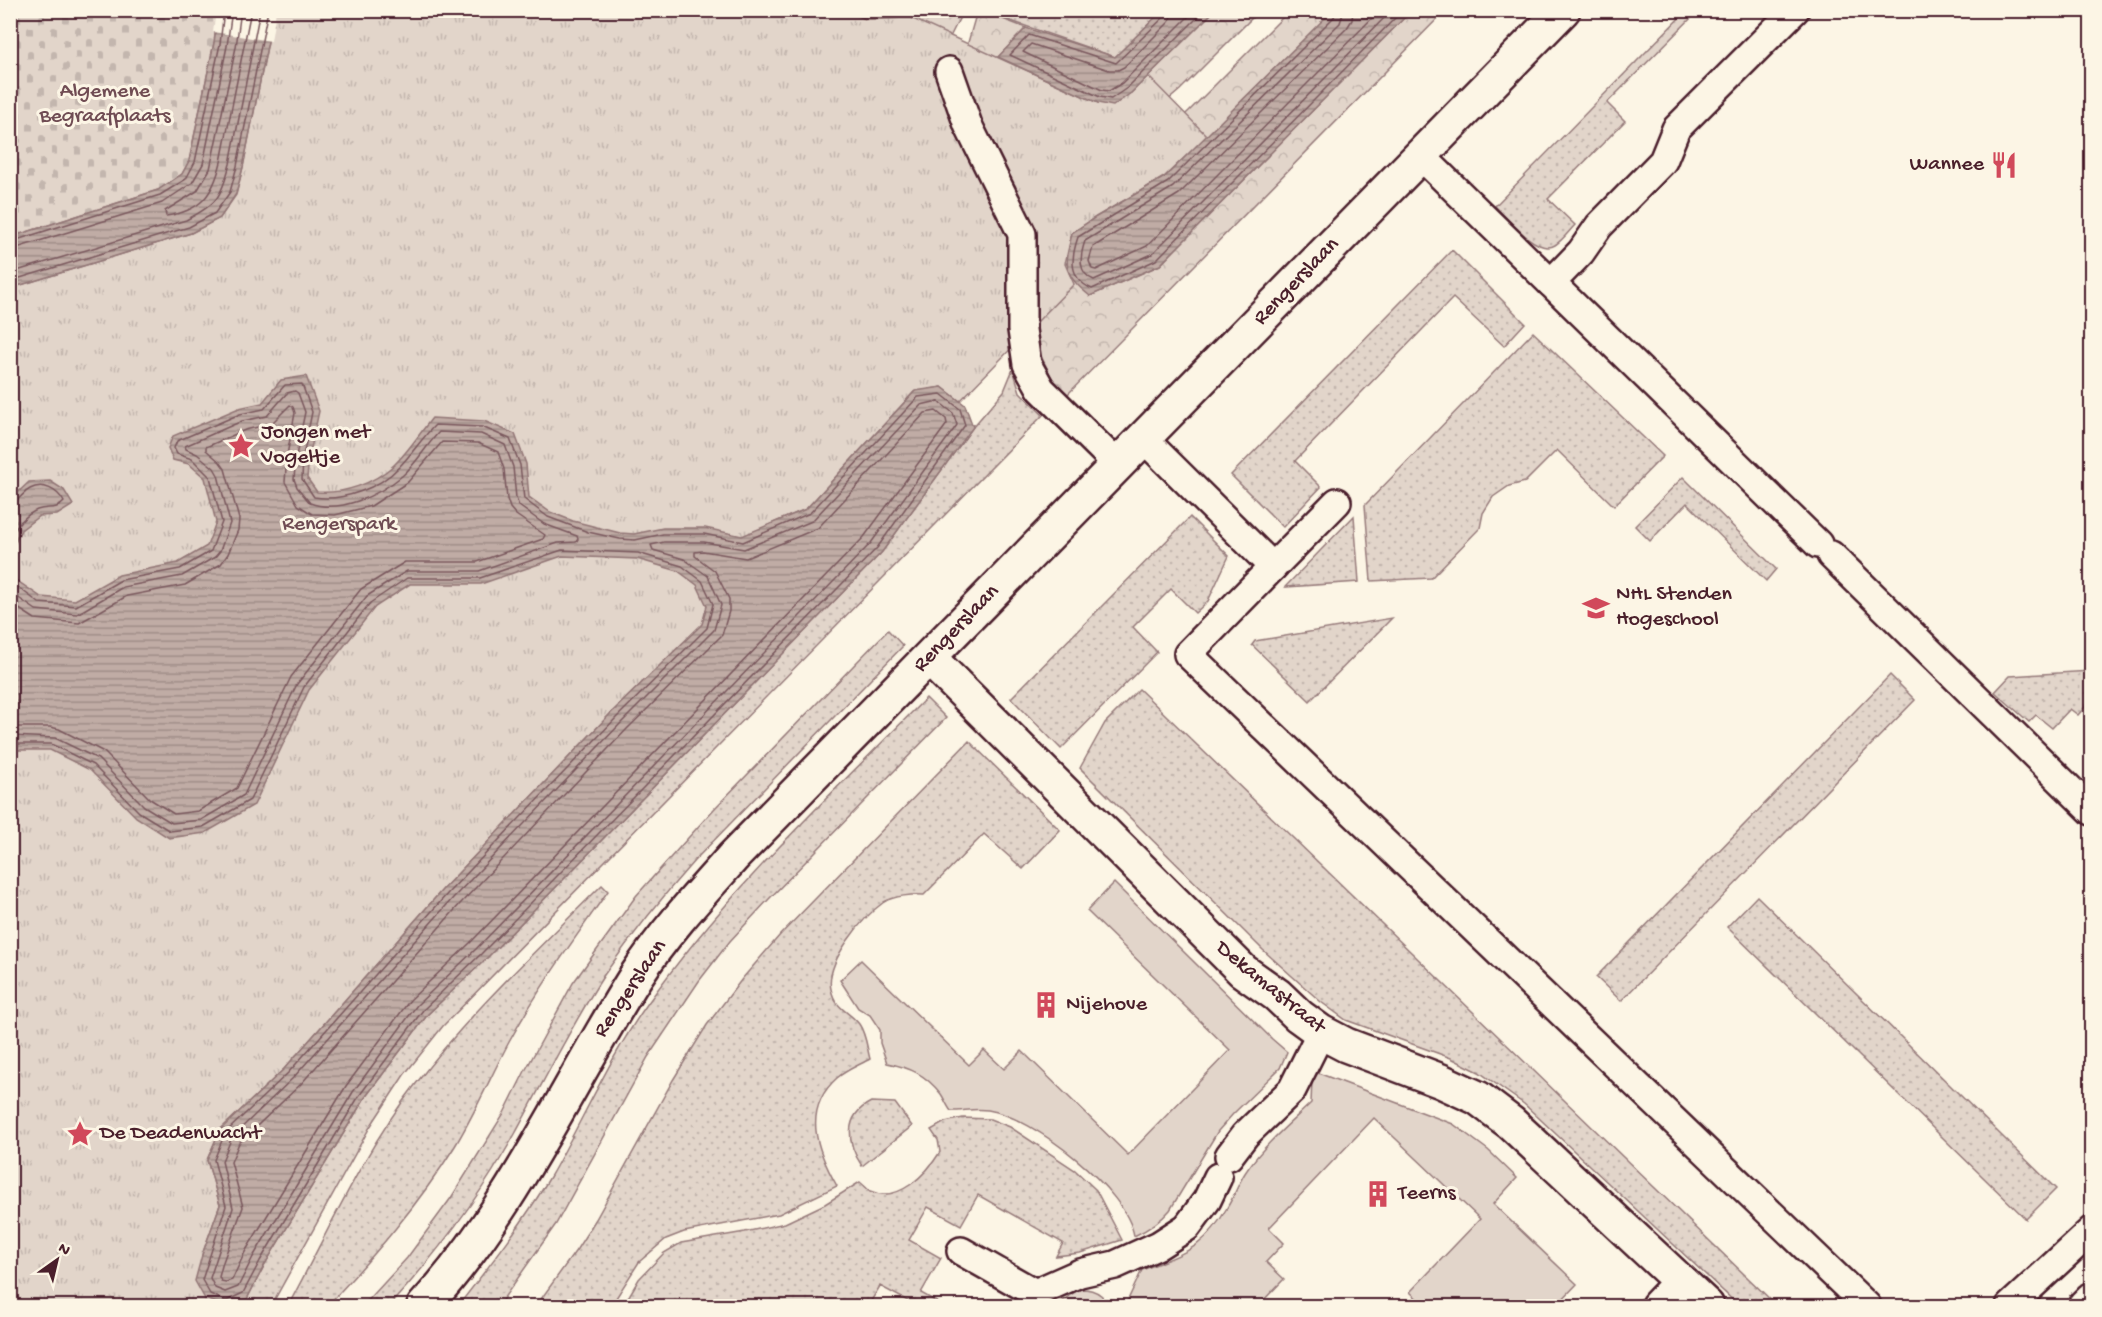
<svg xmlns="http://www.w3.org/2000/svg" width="2102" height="1317" viewBox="0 0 2102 1317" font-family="'Gochi Hand',sans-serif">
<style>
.grass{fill:url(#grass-dots);stroke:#967a7a;stroke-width:1.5}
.forest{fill:url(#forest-crowns);stroke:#967a7a;stroke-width:1.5}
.cemetery{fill:url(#cemetery-stones);stroke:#967a7a;stroke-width:1.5}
.park{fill:url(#park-tufts);stroke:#967a7a;stroke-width:1.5}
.garden{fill:#e2d5ca;stroke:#967a7a;stroke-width:1.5}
.water{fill:url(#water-rules);stroke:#917474;stroke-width:1.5}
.pier{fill:#fcf5e5}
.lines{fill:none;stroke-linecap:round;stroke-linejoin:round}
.shore{stroke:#79575c;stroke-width:1.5}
.lane-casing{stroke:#4a1f2b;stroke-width:32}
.street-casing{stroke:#4a1f2b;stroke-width:38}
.secondary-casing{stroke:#4a1f2b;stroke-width:38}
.lane{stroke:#fcf5e5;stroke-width:27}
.street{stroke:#fcf5e5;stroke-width:33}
.secondary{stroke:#fcf5e5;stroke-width:33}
.labels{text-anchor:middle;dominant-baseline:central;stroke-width:6;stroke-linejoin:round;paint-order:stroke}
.park-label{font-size:22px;fill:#704c53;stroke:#fcf5e5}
.poi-label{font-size:22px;fill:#4a1f2b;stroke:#fcf5e5;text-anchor:start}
.street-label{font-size:22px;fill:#4a1f2b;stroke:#fcf5e5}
</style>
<defs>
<pattern id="grass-dots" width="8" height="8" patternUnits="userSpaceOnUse" patternTransform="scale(1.5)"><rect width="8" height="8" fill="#e2d5ca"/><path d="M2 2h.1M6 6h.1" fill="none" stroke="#c3b6ae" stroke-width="1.8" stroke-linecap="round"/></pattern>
<pattern id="forest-crowns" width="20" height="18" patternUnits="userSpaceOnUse" patternTransform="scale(1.5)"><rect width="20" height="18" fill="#e2d5ca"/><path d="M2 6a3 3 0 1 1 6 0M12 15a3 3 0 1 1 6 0" fill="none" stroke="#c3b6ae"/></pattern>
<pattern id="cemetery-stones" width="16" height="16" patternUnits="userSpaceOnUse" patternTransform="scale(1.5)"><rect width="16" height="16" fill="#e2d5ca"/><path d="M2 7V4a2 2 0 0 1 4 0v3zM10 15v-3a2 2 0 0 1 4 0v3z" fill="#c3b6ae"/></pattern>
<pattern id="park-tufts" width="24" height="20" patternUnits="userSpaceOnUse" patternTransform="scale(1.5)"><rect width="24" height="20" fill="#e2d5ca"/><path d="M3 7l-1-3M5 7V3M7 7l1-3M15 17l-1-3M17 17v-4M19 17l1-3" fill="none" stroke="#c3b6ae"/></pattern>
<pattern id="water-rules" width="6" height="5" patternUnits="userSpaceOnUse" patternTransform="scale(1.5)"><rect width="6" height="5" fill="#c0aca5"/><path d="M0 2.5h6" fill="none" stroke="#9e8b87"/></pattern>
</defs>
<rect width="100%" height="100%" fill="#fcf5e5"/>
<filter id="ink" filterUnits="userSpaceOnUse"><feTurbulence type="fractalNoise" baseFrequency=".0167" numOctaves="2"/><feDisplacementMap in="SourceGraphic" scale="12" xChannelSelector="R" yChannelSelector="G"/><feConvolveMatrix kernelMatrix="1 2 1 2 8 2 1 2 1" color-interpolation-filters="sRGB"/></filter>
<g filter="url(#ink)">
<g class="grass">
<polygon points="982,11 1162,11 1115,57"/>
<path d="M1686 11H1698L1607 103 1625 121 1548 199 1575 225C1569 231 1563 240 1555 245 1538 256 1507 218 1495 206Z"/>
<polygon points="1452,250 1525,323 1504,346 1453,298 1295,461 1321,487 1283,527 1231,475"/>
<polygon points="1533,332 1663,456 1614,506 1557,450 1525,482 1509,486 1493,497 1483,513 1480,528 1431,578 1371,581 1365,505"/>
<polygon points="1013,369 1020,392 1043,415 443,1026 404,1075 370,1127 271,1306 158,1306 247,1299 265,1264 364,1099 428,1014 486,959 882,552 973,427 1004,391"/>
<polygon points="1683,477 1776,569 1766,581 1687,503 1650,541 1635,526"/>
<polygon points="1354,516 1359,582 1285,587 1353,517"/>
<polygon points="1190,517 1229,556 1208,601 1195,613 1171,589 1133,627 1157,652 1061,749 1011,698"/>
<polygon points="1392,618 1310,701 1252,645 1255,641"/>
<path d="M888 630 903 646 694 861C662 897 632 935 604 975 571 1026 544 1081 515 1134 480 1196 437 1254 389 1306H363L407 1258 451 1198 504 1113 525 1071 573 983 636 896 714 809Z"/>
<polygon points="2091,671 2091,700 2078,715 2070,709 2052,728 2036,715 2029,722 1995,692 2010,676"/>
<polygon points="1890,675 1915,700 1621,1001 1596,977"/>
<polygon points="1139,689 1777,1306 1739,1306 1524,1104 1479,1072 1451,1058 1346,1020 1321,1002 1263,950 1080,768 1105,723"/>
<path d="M926 698 946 718 769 899 730 941 699 981 648 1057 556 1224 501 1302 497 1306H458C490 1265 523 1223 550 1177 583 1120 609 1058 648 1003 727 891 830 796 926 698Z"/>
<path d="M969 741 1060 830 1023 869 984 834 924 895C913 894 894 896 884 902 863 917 825 962 831 989 835 1009 849 1011 859 1024 866 1034 867 1048 870 1059 859 1065 846 1070 837 1078 801 1110 817 1151 837 1186L779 1214 684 1232 666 1239 639 1262 611 1306H536L577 1249 596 1219 673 1080 707 1025 742 979 780 935Z"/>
<path d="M602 885 608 891C573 941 537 990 508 1044 490 1078 475 1113 455 1146 419 1204 374 1256 327 1306H288C327 1234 364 1150 415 1085 470 1012 538 949 602 885Z"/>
<polygon points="1757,896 2056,1189 2026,1219 1727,927"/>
<path d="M871 1102 895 1103 912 1126 862 1166C847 1144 843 1116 871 1102Z"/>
<path d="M963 1118 990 1119 1010 1127 1075 1170 1096 1190 1122 1240 1080 1253 1056 1256 1063 1243 978 1195 961 1225 928 1207 909 1240 941 1258 921 1293 944 1306H917L880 1286 868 1306H623L639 1279 664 1253 681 1243 745 1232 785 1223 825 1204 860 1182C863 1184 867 1189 870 1191 899 1204 927 1173 940 1152L938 1140 931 1130 945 1122Z"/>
</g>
<g class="forest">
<polygon points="846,11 866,19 911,18 910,11 963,11 948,41 934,55"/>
<polygon points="977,11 982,11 1026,28 998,57 1131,93 1214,11 1259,11 1180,90 1159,108 1144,114 967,46"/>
<polygon points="1289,11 1333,11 1165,177 1090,296 1160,265 1411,11 1445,11 1067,395 1052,378 1038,350 1033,313 1136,161 1189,111"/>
</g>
<polygon class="cemetery" points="11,11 218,11 214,43 189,161 182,174 158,190 11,237"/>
<polygon class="park" points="274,11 846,11 866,19 911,18 1098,103 1131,93 1148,76 1207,136 1164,177 1096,217 1072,233 1065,264 1074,284 960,401 942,387 914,392 806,509 766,526 707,606 703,624 611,713 443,889 284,1069 220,1130 207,1160 220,1205 202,1255 205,1299 224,1306 11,1306 11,288 191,233 220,218 236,195 243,167"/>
<g class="garden">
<path d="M1114 883 1272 1039 1287 1052 1280 1068 1233 1114 1218 1131 1170 1210C1160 1222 1149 1229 1134 1236 1127 1190 1033 1117 988 1110 975 1108 964 1111 951 1111 947 1106 945 1100 941 1094 925 1074 911 1068 887 1063L880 1043V1030L870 1015 858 1008 840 980 861 960 969 1065 984 1050 1004 1069 1022 1051 1128 1155 1230 1050 1087 911Z"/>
<path d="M1318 1073 1453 1124 1488 1150 1517 1178 1493 1204 1577 1284 1556 1306H1425L1410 1292 1480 1219 1374 1118 1269 1228 1284 1243 1266 1262 1284 1279 1258 1306H1125L1142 1270C1184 1253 1205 1249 1228 1206 1235 1195 1239 1181 1247 1170 1264 1145 1289 1124 1311 1103L1312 1080Z"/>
<path d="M1080 1289C1089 1289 1095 1290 1102 1296L1104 1306H1057L1070 1295Z"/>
</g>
<g class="water">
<path d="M1333 10 1411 11 1160 265 1090 296C1062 274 1065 266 1072 233L1096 217 1165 177Z"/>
<polygon points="218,11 274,11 243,167 236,194 220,218 191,233 11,288 11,237 158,190 182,174 189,161 214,43"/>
<polygon points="846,11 910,11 911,18 866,19"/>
<polygon points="1162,11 1214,11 1131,93 1113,106 1098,103 998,57 1026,28 1115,57"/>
<path d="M306 376 319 411 309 458 307 478 317 492C344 494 373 484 394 465 408 452 420 433 432 418L484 421 515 434 526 464 529 497 550 512 573 521 620 533 634 534 663 528H705L742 536 806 509 915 391 942 387 965 405 973 427 882 552 486 959 428 1014 364 1099 265 1264 247 1299 225 1306 205 1299 195 1281 202 1255 220 1205 207 1160 220 1130 284 1069 443 889 611 713 702 624 707 606 697 585 678 571 637 559 562 556 481 584H410L375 607 309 690 254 805 205 833 169 838 136 817 90 770 50 750H11V561L16 580 41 597 75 600 119 575 178 563 207 546 216 522 205 478 189 464 173 460 168 448 173 436 239 408 262 403 281 380Z"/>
<polygon points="50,481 64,490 73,505 57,515 39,516 21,530 13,547 11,561 11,499 29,482"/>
</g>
<polygon class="pier" points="216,11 276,11 271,41 213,32"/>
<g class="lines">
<g class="shore">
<path d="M241 10 236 47 210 169 197 191 165 211 166 216C201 211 213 195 221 162L251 10"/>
<polyline points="1166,10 1164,17 1116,63 1029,35 1010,55 1100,97 1111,99 1127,88 1205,10"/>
<polyline points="1173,10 1169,22 1124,67 1118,70 1109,70 1031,44 1023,52 1102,90 1109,91 1122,83 1195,10"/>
<path d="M1336 10 1334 17 1168 182 1078 237C1071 258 1068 278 1092 289L1156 260 1403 10"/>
<path d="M1344 10 1340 23 1173 187 1085 241C1080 256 1077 273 1094 280L1152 254 1392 10"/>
<polyline points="1353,10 1352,20 1347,28 1179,194 1093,247 1089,261 1092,269 1096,270 1147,246 1380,10"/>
<polyline points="10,242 160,195 186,179 195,162 220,44 224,10"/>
<polyline points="10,250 162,203 192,183 203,164 227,46 232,10"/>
<path d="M10 273 186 220C217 204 221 198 230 164L260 10"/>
<polyline points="10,281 189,227 215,213 230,192 237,166 268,10"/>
<polygon points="938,401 953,413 957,425 871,543 476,949 417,1005 353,1092 253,1257 238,1287 225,1292 215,1288 210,1278 233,1208 222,1161 232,1137 293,1078 453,898 621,723 714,630 721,605 708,576 684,559 653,550 651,545 664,542 704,542 744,549 812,521 921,405"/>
<polygon points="936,411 946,419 947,424 864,537 470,943 410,1000 346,1086 245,1252 232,1280 226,1282 221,1281 219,1277 223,1262 243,1207 231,1162 239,1143 300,1085 460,904 627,729 722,635 729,611 729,599 715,571 695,556 695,552 703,551 746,558 818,528 925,413"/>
<path d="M10 503C20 501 22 493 30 489 43 482 58 490 64 502 56 511 48 506 37 510 25 515 15 527 10 538"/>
<path d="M10 581 39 603 76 606 121 580 180 569 211 551 222 522 210 477 192 459 177 454 174 448 177 441 240 414 264 409 285 385 302 384 312 412 303 457 302 479 314 497C342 502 380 488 399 467 412 454 422 438 435 425L482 427 510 439 520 465 524 499 548 517 588 532 620 539 635 540 663 534H704L743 542 810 513 918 397 941 394 960 409 965 425 877 548 481 954 423 1010 359 1096 260 1261 243 1293 226 1301 210 1294 202 1280 226 1206 214 1160 225 1133 288 1073 448 893 616 718 707 628 713 604 702 581 682 566 638 553 562 550 480 578H407L370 603 304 687 250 800 203 827 170 831 139 812 93 765 51 744H10"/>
<path d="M10 592 36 610 77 614 123 587 182 576 215 557 220 551 230 523 218 475 214 468 197 454 186 449 185 446 242 421 267 416 287 393 295 391 298 393 305 412 296 456 294 479 297 487 310 503C340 514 379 495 402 476 416 464 426 446 439 432L481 434 505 445 513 467 516 498 519 506 544 524 577 536 578 539 576 542 558 543 479 571H407L367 596 297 684 244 795 201 820 172 823 144 806 98 759 55 738 10 736"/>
<polyline points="10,603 35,619 79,623 127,596 185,585 221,564 228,554 238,530 239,519 225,469 220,462 206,450 206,447 245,430 271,424 290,405 293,407 295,413 287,455 285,482 298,505 312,514 335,515 371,506 408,482 442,442 478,443 498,452 504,469 507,499 510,508 516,515 545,535 543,539 477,562 405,562 361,589 291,677 237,788 198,811 174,814 150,799 104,752 59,729 50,727 10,727"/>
</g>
<defs>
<g id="lane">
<polyline points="949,71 968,125 1022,234 1022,330 1027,364 1041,389 1118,465"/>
<polyline points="1421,156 1818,544"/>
<polyline points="1551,283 1581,252 1599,226 1663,161 1676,129 1795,10"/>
<polyline points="1144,439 1273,567 1188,654 1867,1306"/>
<polyline points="1831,555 2092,811"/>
<polyline points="1273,567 1337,502"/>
<polyline points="1229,1156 1245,1135 1292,1090 1321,1032"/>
<polyline points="961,1251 1035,1293 1080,1273 1115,1265 1159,1245 1187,1227 1207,1200 1218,1177"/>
<polyline points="2010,1306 2092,1230"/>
</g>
<g id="street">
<polyline points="929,658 1243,971 1277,995 1299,1016 1321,1032 1346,1045 1441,1081 1478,1098 1511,1123 1707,1306"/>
<polyline points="1658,1306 1681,1282"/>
<polyline points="2085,1306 2092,1299"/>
</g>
<path id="secondary" d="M424 1306C513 1209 566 1087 636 976 664 933 700 894 734 856L1563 10"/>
</defs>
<use href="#lane" class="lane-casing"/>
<use href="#street" class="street-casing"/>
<use href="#secondary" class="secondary-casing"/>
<use href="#lane" class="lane"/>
<use href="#street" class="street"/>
<use href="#secondary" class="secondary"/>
</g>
</g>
<defs>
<symbol id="restaurant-bare" viewBox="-9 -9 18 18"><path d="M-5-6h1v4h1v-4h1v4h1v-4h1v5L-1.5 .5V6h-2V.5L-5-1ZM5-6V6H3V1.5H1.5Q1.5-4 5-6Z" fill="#d1495b" stroke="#fcf5e5" stroke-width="2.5" paint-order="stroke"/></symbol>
<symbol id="sight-bare" viewBox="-9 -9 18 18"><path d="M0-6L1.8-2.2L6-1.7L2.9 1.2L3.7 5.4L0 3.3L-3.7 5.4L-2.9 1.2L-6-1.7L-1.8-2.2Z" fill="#d1495b" stroke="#fcf5e5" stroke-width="2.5" paint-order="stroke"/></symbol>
<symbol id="university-bare" viewBox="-9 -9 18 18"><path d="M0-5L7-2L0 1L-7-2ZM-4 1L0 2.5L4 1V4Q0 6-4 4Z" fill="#d1495b" stroke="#fcf5e5" stroke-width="2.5" paint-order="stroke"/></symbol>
<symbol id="building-bare" viewBox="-9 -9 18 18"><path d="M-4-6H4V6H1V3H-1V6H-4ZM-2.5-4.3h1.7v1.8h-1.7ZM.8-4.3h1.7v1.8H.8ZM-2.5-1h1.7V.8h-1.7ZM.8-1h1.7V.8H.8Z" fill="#d1495b" stroke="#fcf5e5" stroke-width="2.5" paint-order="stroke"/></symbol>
</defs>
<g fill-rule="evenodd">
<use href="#restaurant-bare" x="1985" y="146" width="38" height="38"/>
<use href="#sight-bare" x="222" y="427" width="38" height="38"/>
<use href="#university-bare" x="1577" y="589" width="38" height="38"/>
<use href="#building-bare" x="1027" y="986" width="38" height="38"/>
<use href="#sight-bare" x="61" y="1115" width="38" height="38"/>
<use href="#building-bare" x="1359" y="1175" width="38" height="38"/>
</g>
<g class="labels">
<g class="park-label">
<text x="105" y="92">Algemene<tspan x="105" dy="25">Begraafplaats</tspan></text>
<text x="339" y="525">Rengerspark</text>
</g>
<g class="poi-label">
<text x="1984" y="165" text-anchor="end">Wannee</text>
<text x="261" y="433">Jongen met<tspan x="261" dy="25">Vogeltje</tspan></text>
<text x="1616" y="595">NHL Stenden<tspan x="1616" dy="25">Hogeschool</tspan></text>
<text x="1066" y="1005">Nijehove</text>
<text x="100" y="1134">De Deadenwacht</text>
<text x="1398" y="1194">Teerns</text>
</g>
<g class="street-label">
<text transform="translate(1297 282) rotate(-46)">Rengerslaan</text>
<text transform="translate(957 629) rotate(-46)">Rengerslaan</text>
<text transform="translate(1270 988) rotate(39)">Dekamastraat</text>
<text transform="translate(631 989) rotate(-56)">Rengerslaan</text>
</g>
</g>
<rect width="2102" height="1317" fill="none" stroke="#fcf5e5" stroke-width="36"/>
<rect x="18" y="18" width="2066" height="1281" fill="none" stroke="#4a1f2b" stroke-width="2" filter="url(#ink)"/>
<g transform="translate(57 1260) rotate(34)" stroke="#fcf5e5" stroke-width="4.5" paint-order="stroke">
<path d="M0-4.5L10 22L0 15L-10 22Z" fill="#4a1f2b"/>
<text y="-9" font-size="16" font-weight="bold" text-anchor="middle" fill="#4a1f2b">N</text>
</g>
</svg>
